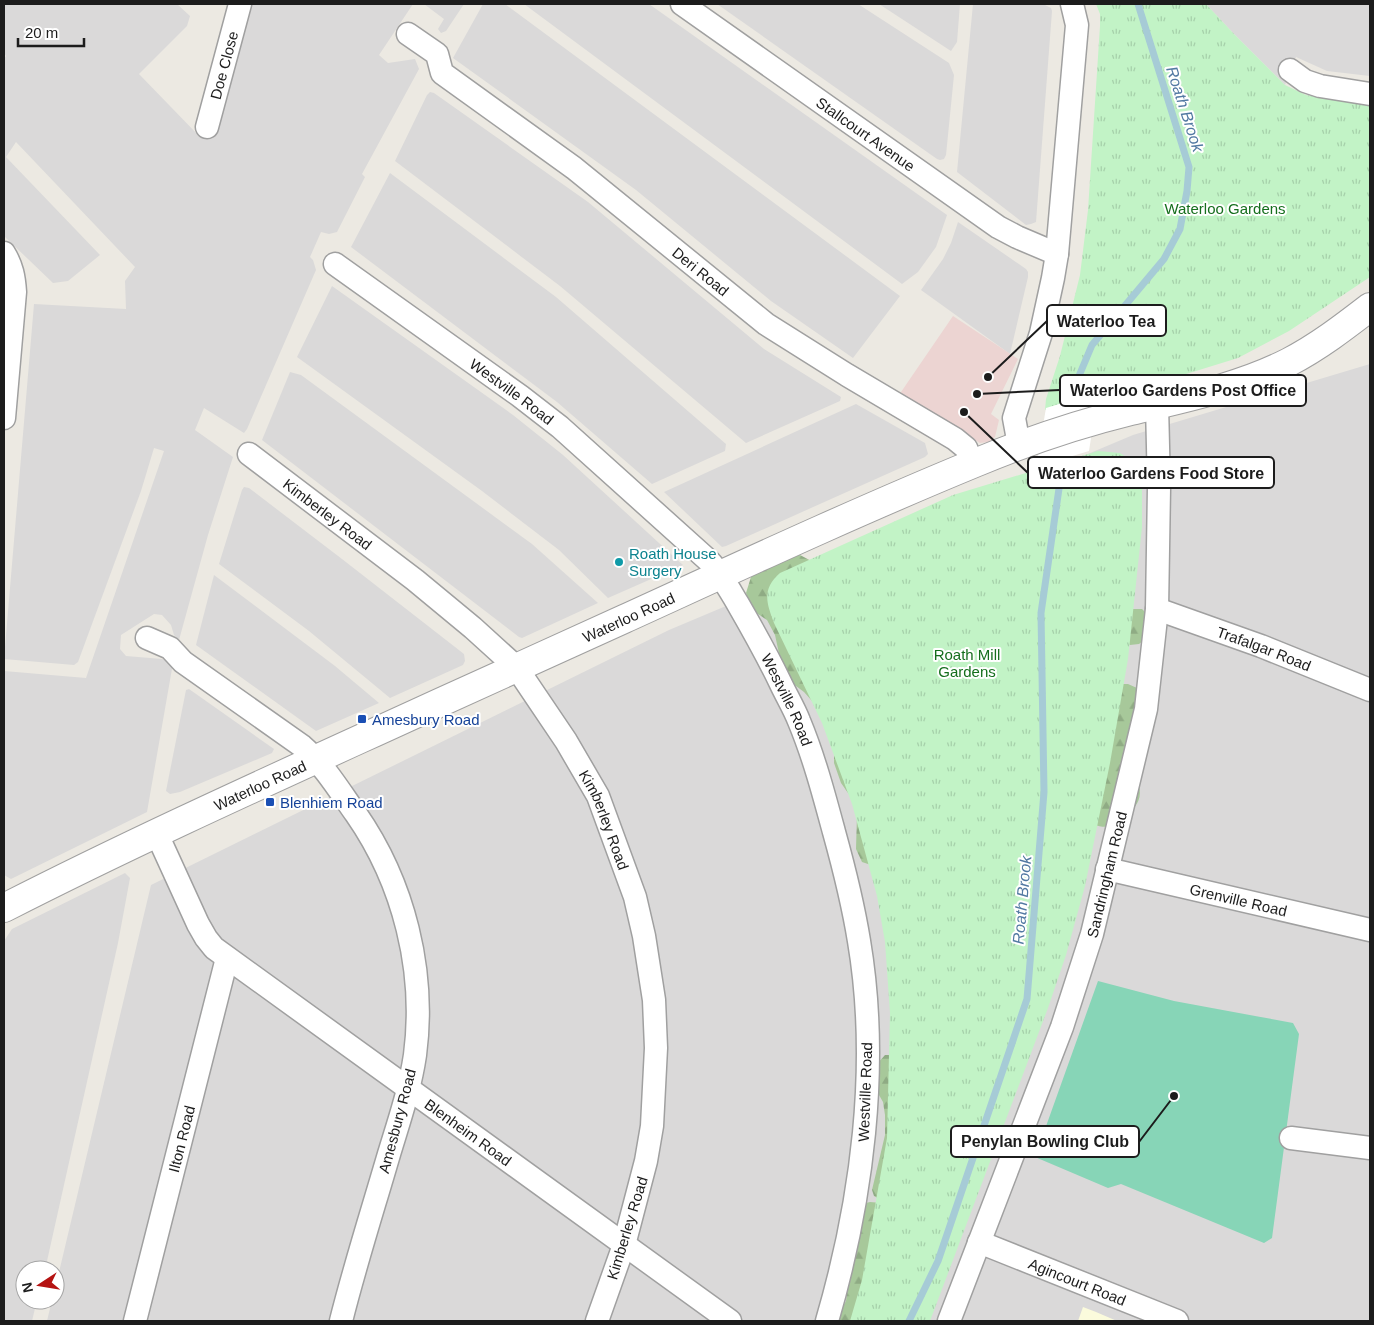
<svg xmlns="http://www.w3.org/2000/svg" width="1374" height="1325" viewBox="0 0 1374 1325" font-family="Helvetica,sans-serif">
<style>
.residential{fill:#dad9d9}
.commercial{fill:#ecd4d2}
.education{fill:#fbfbdc}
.forest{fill:url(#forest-firs)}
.park{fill:url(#park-tufts)}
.pitch{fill:#87d5b7}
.pier{fill:#fff}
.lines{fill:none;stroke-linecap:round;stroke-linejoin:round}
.stream{stroke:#a6cbd6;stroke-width:7}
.minor-casing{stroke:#a0a0a0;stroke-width:25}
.tertiary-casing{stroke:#a0a0a0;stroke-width:30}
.minor{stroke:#fff;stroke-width:22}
.tertiary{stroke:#fff;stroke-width:28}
.culture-dot{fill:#0f9aa8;stroke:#fff;stroke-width:2}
.transit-dot{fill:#1a4fb4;stroke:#fff;stroke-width:2}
.labels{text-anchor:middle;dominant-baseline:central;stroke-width:4;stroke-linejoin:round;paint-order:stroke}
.street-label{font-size:15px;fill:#1c1c1c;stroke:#fff}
.park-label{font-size:15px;fill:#156e1d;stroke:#fff}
.culture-label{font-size:15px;fill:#0d838f;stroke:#fff;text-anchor:start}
.transit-label{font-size:15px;fill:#164399;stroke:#fff;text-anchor:start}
.water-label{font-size:16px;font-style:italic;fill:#5279a2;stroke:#fff}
.leader{fill:none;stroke:#1c1c1c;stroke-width:2}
.callout-dot{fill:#1c1c1c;stroke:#fff;stroke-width:2}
.callout{fill:#fff;stroke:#1c1c1c;stroke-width:2}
.callout-label{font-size:16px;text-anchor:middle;font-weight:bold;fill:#1c1c1c}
</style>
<defs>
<pattern id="forest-firs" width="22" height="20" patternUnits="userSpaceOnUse" patternTransform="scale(1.25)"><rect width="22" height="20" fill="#a7c89a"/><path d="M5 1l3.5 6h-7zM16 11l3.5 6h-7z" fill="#8fab84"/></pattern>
<pattern id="park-tufts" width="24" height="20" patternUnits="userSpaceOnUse" patternTransform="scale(1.25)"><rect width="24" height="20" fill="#c2f3c6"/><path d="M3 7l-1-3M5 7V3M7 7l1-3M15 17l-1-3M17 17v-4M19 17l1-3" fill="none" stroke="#a6d0aa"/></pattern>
</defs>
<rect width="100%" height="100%" fill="#ece9e2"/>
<g class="residential">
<polygon points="4,4 177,4 190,16 187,26 139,74 200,137 216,135 246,4 413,4 379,55 388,63 415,59 419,69 362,174 365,177 337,232 329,234 321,232 310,257 313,260 316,270 247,429 244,433 204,408 195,430 233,457 208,535 179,640 174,635 171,625 162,615 154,614 121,635 120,649 126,656 162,659 173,663 147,812 11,879 4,875 4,671 86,678 164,451 154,448 141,491 78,662 74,665 4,659 34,304 126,309 125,281 135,267 16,142 6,157 100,255 68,281 53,283 4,236 4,59 6,56 4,53"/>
<polygon points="424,4 464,4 446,31 441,33 438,29 444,19"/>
<polygon points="483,4 505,4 900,296 853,358 771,301 636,190 453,58"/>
<polygon points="524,4 649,4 947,215 936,247 918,272 902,284"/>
<polygon points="717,4 858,4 949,63 954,75 946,155 944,159 940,160 937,159"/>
<polygon points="879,4 960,4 957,42 951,51"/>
<polygon points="973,4 1043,4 1051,8 1052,11 1036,222 1031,224 1026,225 957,172"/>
<polygon points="1206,4 1370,4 1370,76 1327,71 1296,57 1285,85 1234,34"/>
<polygon points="430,92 434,93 588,202 764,349 841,397 840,401 746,443 560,286 395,161 427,95"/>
<polygon points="390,173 556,297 726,444 725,451 652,484 557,402 351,247"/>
<polygon points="958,222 1026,269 1028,272 1028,277 1010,354 921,290 943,259 951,243"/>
<polygon points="332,286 513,415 563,455 683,565 608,598 559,550 482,491 297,357"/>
<polygon points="1370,364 1370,1321 47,1321 52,1300 55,1300 55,1289 151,885 669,630 1133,435"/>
<polygon points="290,372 301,375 532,544 598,603 522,638 519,637 262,440"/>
<polygon points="856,404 925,443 928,454 925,457 726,546 722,547 664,492"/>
<polygon points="244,487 249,488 342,559 464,654 465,661 463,665 390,698 309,631 219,564 242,490"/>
<polygon points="214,575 335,666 379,703 316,731 196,645"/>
<polygon points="189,689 274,749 272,753 180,792 170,794 166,791 186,690"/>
<polygon points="125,873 130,878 118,943 45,1270 25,1270 25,1300 37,1300 32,1321 4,1321 4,941 12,929"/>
</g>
<polygon class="commercial" points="953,316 1018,359 991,414 999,420 995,437 989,442 980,443 899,395"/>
<polygon class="education" points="1083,1307 1096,1312 1117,1321 1078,1321"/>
<g class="forest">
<polygon points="800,555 817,564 871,865 862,862 856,849 857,814 853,800 841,783 834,763 834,747 820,710 804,692 792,683 783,672 775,635 767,620 752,610 746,593 751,577 761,566 779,557"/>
<polygon points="1130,609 1142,609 1148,615 1148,637 1139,644 1130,645 1123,641"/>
<path d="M1117 684H1128L1137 688 1139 786C1143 802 1133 810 1121 819 1118 821 1114 825 1111 826 1105 828 1099 826 1094 825Z"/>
<polygon points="885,1055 898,1055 881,1200 874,1196 872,1190 885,1135 885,1115 883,1102 875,1088 876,1065"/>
<polygon points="870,1202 882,1203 871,1321 835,1321 846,1301 858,1205"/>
</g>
<g class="park">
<polygon points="1096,4 1206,4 1234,34 1285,85 1306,95 1370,106 1370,277 1289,331 1238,358 1183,375 1120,387 1045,410 1046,399 1060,356 1080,275 1088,210 1100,26 1100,14"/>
<path d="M1098 451 1120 453 1129 459 1135 464 1139 471 1142 489V527L1128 659 1110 763 1085 886 1066 955 1048 1008 930 1321H850L862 1280 887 1138 890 1013 885 942 877 896 852 804 822 723 774 623C766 602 762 589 780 573L953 495Z"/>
</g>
<polygon class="pitch" points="1098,981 1174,1001 1293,1023 1299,1034 1272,1238 1264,1243 1121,1184 1108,1188 1035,1157"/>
<polygon class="pier" points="1098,392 1089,451 1036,467 1046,408"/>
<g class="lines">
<g class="stream">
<polyline points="1072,402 1076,383 1092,345 1164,259 1180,229 1187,191 1189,167 1138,4"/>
<polyline points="909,1321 938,1261 1027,999 1044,792 1041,613 1063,461"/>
</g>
<defs>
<g id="minor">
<path id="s1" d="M682 4 998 227 1017 237 1057 254"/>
<path id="s2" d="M408 34 437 54 442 73 574 168 766 324 847 375 955 439 966 448 973 464"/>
<polyline points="1290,70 1305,81 1320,86 1370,94"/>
<path id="s3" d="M207 127 240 4"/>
<path d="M4 253C12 266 14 277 15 292L4 418"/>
<path id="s4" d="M335 264 520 396 560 427 709 561C721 574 729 589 738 604 753 630 767 655 780 682 786 695 794 708 799 721 814 757 824 795 834 832 844 868 853 904 859 941 880 1066 862 1201 827 1321"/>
<polyline points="1019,445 1014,418 1041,333 1053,278 1057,254 1077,25 1072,4"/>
<path id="s5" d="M249 454 415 580 473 628 516 667 566 741 598 796 635 897 644 936 654 1000 656 1048 652 1126 646 1161 624 1245 597 1321"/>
<path id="s6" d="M1157 609 1261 646 1370 690"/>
<path d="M147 638 170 648 183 662 302 746C324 765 339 790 356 814 404 883 426 971 415 1055 410 1089 399 1121 389 1154 373 1209 355 1265 341 1321"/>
<path id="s7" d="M156 832 198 924 206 938 214 948 730 1321"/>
<path id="s8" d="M1107 869 1370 930"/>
<polyline points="1291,1138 1370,1148"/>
<path id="s9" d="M979 1242 1177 1321"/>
<path id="s10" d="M135 1321 227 958"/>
<path id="s11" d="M949 1321 1062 1027 1092 934 1146 709 1157 609 1159 488 1157 405"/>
</g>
<g id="tertiary">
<path id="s12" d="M4 908C147 835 293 770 439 703 501 675 563 647 624 619 740 566 856 512 975 463 1025 442 1078 424 1131 411 1185 398 1240 387 1289 362 1318 347 1344 327 1370 307"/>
</g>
</defs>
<use href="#minor" class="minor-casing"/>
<use href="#tertiary" class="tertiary-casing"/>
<use href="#minor" class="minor"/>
<use href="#tertiary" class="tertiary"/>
</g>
<circle class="culture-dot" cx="619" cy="562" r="5"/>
<g class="transit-dot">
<rect x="357" y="714" width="10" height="10" rx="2.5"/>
<rect x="265" y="797" width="10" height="10" rx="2.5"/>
</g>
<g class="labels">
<g class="street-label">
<text stroke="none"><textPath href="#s3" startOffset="64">Doe Close</textPath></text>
<text stroke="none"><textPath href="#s1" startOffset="225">Stallcourt Avenue</textPath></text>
<text stroke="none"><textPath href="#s2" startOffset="381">Deri Road</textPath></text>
<text stroke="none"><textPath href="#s4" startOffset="218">Westville Road</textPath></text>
<text stroke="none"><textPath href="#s5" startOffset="99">Kimberley Road</textPath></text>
<text stroke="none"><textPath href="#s12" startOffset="689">Waterloo Road</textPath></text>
<text stroke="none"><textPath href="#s6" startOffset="114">Trafalgar Road</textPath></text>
<text stroke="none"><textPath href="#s4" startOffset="638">Westville Road</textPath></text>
<text stroke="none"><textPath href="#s12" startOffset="284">Waterloo Road</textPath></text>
<text stroke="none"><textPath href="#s5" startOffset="519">Kimberley Road</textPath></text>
<text stroke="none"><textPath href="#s11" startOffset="474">Sandringham Road</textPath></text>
<text stroke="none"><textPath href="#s8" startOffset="135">Grenville Road</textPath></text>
<text transform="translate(865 1092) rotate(-88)">Westville Road</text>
<text transform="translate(397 1121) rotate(-75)">Amesbury Road</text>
<text stroke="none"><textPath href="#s7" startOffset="444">Blenheim Road</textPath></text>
<text stroke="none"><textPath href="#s10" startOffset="188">Ilton Road</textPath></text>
<text transform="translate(627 1228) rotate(-73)">Kimberley Road</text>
<text stroke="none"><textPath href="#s9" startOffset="106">Agincourt Road</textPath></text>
</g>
<g class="park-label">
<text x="1225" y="208">Waterloo Gardens</text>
<text x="967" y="654">Roath Mill<tspan x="967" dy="17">Gardens</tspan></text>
</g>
<g class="culture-label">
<text x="629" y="553">Roath House<tspan x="629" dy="17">Surgery</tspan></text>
</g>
<g class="transit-label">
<text x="372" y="719">Amesbury Road</text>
<text x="280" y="802">Blenhiem Road</text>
</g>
<g class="water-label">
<text transform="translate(1185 109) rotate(72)">Roath Brook</text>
<text transform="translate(1022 900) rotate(-85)">Roath Brook</text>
</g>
</g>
<path class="leader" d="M988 377L1047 321M977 394L1060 390M964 412L1028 473M1174 1096L1139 1142"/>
<g class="callout-dot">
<circle cx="988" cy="377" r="5"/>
<circle cx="977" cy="394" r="5"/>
<circle cx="964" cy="412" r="5"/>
<circle cx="1174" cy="1096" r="5"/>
</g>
<g class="callout">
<rect x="1047" y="305" width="119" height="31" rx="5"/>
<rect x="1060" y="375" width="246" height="31" rx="5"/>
<rect x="1028" y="457" width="246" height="31" rx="5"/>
<rect x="951" y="1126" width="188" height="31" rx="5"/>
</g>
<g class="callout-label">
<text x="1106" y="327">Waterloo Tea</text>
<text x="1183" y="396">Waterloo Gardens Post Office</text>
<text x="1151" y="479">Waterloo Gardens Food Store</text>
<text x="1045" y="1147">Penylan Bowling Club</text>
</g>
<rect width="1374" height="1325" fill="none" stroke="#1c1c1c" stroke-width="10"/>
<g transform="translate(40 1285) rotate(258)"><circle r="24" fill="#ffffff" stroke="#a4a4a4"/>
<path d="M0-4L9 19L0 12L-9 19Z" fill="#b51312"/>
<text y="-8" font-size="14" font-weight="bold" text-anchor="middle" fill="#1c1c1c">N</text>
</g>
<path d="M18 38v8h66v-8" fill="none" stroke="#1c1c1c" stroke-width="2.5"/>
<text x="25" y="38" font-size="15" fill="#1c1c1c" stroke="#ffffff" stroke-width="4" paint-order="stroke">20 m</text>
</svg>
